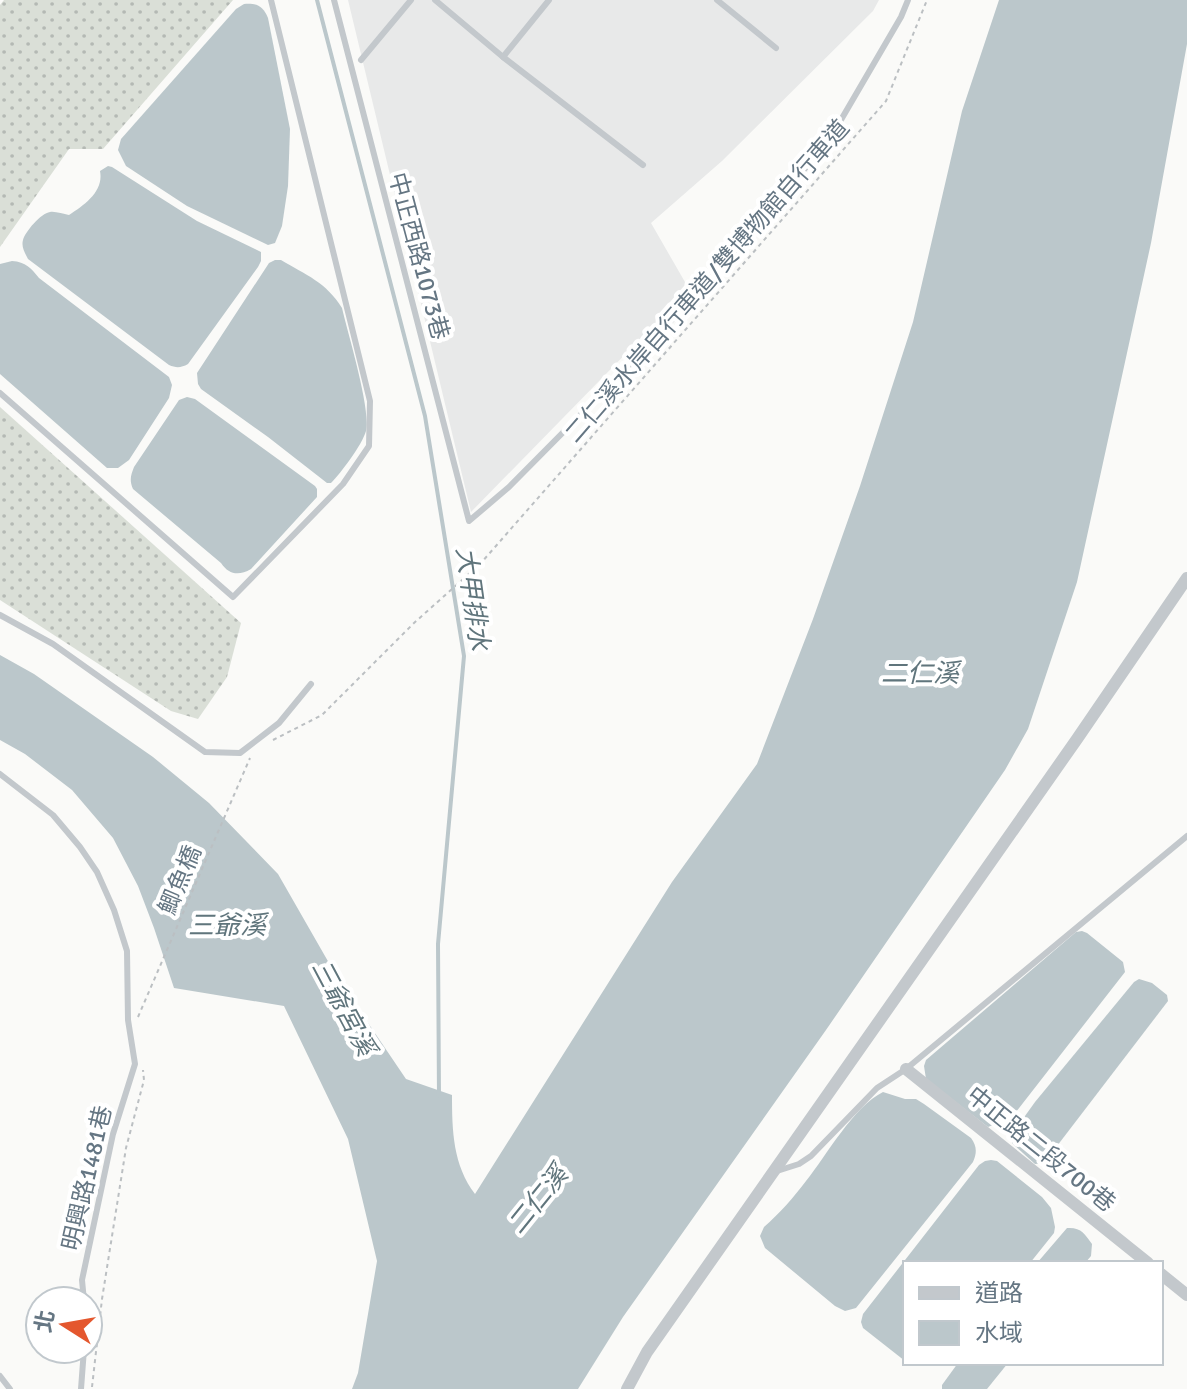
<svg xmlns="http://www.w3.org/2000/svg" width="1187" height="1389" viewBox="0 0 1187 1389" font-family="Signika,'Noto Sans TC',sans-serif">
<style>
.built{fill:#e8e9e9}
.grass{fill:url(#grass-dots)}
.water{fill:#bbc7cb}
.lines{fill:none;stroke-linecap:round;stroke-linejoin:round}
.stream{stroke:#bbc7cb;stroke-width:4}
.path{stroke:#bbbfc2;stroke-width:2;stroke-dasharray:4 4;stroke-linecap:butt}
.lane{stroke:#c3c8cc;stroke-width:6}
.street{stroke:#c3c8cc;stroke-width:12}
.labels{text-anchor:middle;dominant-baseline:central;stroke-width:8;stroke-linejoin:round;paint-order:stroke}
.street-label{font-size:24px;fill:#657683;stroke:#fff}
.water-label{font-size:26px;font-style:italic;fill:#60757c;stroke:#fff}
</style>
<defs>
<pattern id="grass-dots" width="8" height="8" patternUnits="userSpaceOnUse" patternTransform="scale(2)"><rect width="8" height="8" fill="#dadfd7"/><path d="M2 2h.1M6 6h.1" fill="none" stroke="#b4b9b4" stroke-width="1.8" stroke-linecap="round"/></pattern>
</defs>
<rect width="100%" height="100%" fill="#fafaf8"/>
<polygon class="built" points="348,0 879,0 873,11 722,161 651,223 689,289 471,512"/>
<g class="grass">
<polygon points="4,0 233,0 103,149 69,149 0,247 0,5"/>
<polygon points="0,407 241,623 227,677 198,719 171,711 0,600"/>
</g>
<g class="water">
<path d="M999 0H1187V44L1151 243 1077 582 1028 729 1005 770 826 1030 623 1317 578 1389H352L358 1373 377 1261 348 1139 284 1006 174 988 154 928 138 886 113 838 72 790 25 754 0 740V655L34 674 153 757 209 803 278 874 337 977 406 1079 452 1095C452 1131 453 1165 475 1194L672 882 757 764 813 619 860 486 913 322 962 111Z"/>
<path d="M244 4C257 3 263 6 268 18L290 129 288 186 282 226 275 243 268 245 187 206 126 166 118 150 121 139 236 9Z"/>
<path d="M108 166 112 167 197 221 261 252V261L258 267 188 364C181 368 176 368 169 365L28 259C25 253 21 247 23 240 25 232 41 213 50 212 55 211 63 214 69 215 85 205 104 191 100 171Z"/>
<path d="M275 260H281C306 275 326 282 342 308 348 334 371 409 366 431 362 445 341 473 331 483H327L268 437 201 389 198 384 197 373 269 263Z"/>
<path d="M12 261C26 262 31 268 39 278L169 377 172 385 169 398 129 460 118 468H107L0 374V264Z"/>
<path d="M187 397 195 399 315 486 317 489V497L251 569C239 576 229 575 221 563L133 489C129 480 131 475 134 467L179 400Z"/>
<path d="M1082 931 1087 933 1123 962 1125 972 1005 1126C999 1123 994 1124 988 1127L926 1079 924 1066 926 1060 1076 932Z"/>
<polygon points="1139,979 1152,983 1167,995 1168,1001 1044,1163 1035,1164 1012,1143 1012,1134 1035,1102 1134,982"/>
<path d="M883 1092 905 1099H916L924 1104 971 1138C977 1146 977 1153 973 1162L856 1308 845 1311 835 1306 765 1248 760 1236 764 1227C779 1214 794 1197 806 1181 827 1155 853 1107 883 1092Z"/>
<polygon points="991,1160 997,1161 1042,1197 1051,1208 1055,1227 1054,1233 1030,1263 905,1263 905,1361 863,1328 861,1322 863,1314 979,1165 985,1161"/>
<path d="M1067 1228C1081 1227 1085 1234 1092 1244L1091 1256 1085 1263H1037Z"/>
<polygon points="958,1363 1008,1363 987,1389 942,1389 942,1385"/>
</g>
<g class="lines">
<polyline class="stream" points="317,0 425,416 464,656 438,944 439,1096"/>
<g class="path">
<polyline points="273,740 322,715 414,623 481,563 886,101 927,0"/>
<polyline points="138,1017 250,758"/>
<polyline points="92,1387 102,1299 126,1148 144,1080 143,1070"/>
</g>
<g class="lane">
<polyline points="334,0 469,521 509,487 607,388 734,254 831,137 901,17 908,0"/>
<polyline points="435,0 503,57 643,165"/>
<polyline points="717,0 776,48"/>
<polyline points="503,57 549,0"/>
<polyline points="361,60 411,0"/>
<polyline points="0,393 233,597 343,484 369,446 370,401 271,0"/>
<polyline points="0,615 53,644 205,752 240,753 279,723 311,684"/>
<polyline points="0,774 53,815 80,847 97,872 114,910 127,951 128,1020 135,1064 113,1134 82,1280 84,1301"/>
<polyline points="777,1171 799,1164 811,1156 877,1088 906,1069 1187,836"/>
<polyline points="0,1376 10,1389"/>
<polyline points="81,1389 84,1349"/>
</g>
<g class="street">
<polyline points="906,1069 1148,1263"/>
<polyline points="1161,1274 1187,1295"/>
<polyline points="627,1389 647,1352 1077,739 1187,578"/>
</g>
</g>
<g class="labels">
<g class="street-label">
<text transform="translate(419 256) rotate(75)">中正西路1073巷</text>
<text transform="translate(707 281) rotate(-49)">二仁溪水岸自行車道/雙博物館自行車道</text>
<text transform="translate(180 880) rotate(-67)">鯽魚橋</text>
<text transform="translate(1041 1149) rotate(39)">中正路二段700巷</text>
<text transform="translate(87 1178) rotate(-77)">明興路1481巷</text>
</g>
<g class="water-label">
<text transform="translate(472 599) rotate(82)">大甲排水</text>
<text x="920" y="674">二仁溪</text>
<text x="227" y="926">三爺溪</text>
<text transform="translate(343 1008) rotate(62)">三爺宮溪</text>
<text transform="translate(538 1200) rotate(-51)">二仁溪</text>
</g>
</g>
<rect x="903" y="1261" width="260" height="104" fill="#ffffff" stroke="#c1c8cd" stroke-width="2"/>
<rect x="919" y="1287" width="40" height="12" fill="#c3c8cc" stroke="#c1c8cd" stroke-width="2"/>
<text x="975" y="1301" font-size="24" fill="#657683">道路</text>
<rect x="919" y="1321" width="40" height="24" fill="#bbc7cb" stroke="#c1c8cd" stroke-width="2"/>
<text x="975" y="1341" font-size="24" fill="#657683">水域</text>
<g transform="translate(64 1325) rotate(281)"><circle r="38" fill="#ffffff" stroke="#c1c8cd" stroke-width="2"/>
<path d="M0-6L14 30L0 20L-14 30Z" fill="#e4572e"/>
<text y="-12" font-size="22" font-weight="bold" text-anchor="middle" fill="#657683">北</text>
</g>
</svg>
